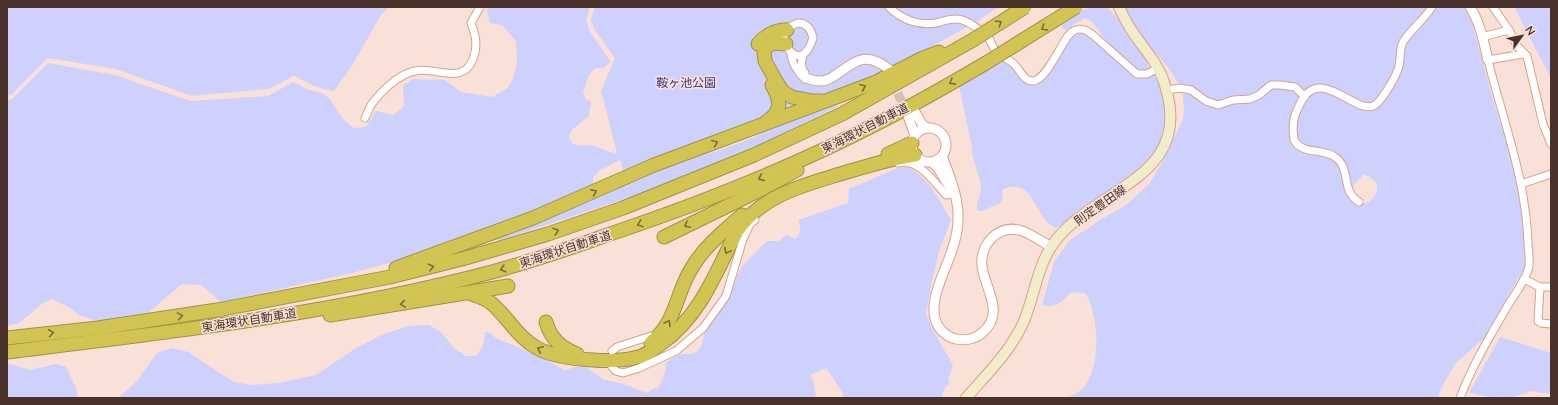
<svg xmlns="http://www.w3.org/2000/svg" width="1558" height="405" viewBox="0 0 1558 405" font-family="Mulish,'Noto Sans JP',sans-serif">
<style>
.green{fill:#ced0fe}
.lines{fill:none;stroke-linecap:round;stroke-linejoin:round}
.tertiary-tunnel{stroke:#d6beb5;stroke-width:9;stroke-dasharray:9 4.5;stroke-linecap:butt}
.minor-casing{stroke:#d8a18b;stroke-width:9}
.tertiary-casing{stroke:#d8a18b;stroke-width:11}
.secondary-casing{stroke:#d8a18b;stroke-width:12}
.motorway-casing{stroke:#a19144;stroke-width:15}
.minor{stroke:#fff;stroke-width:7}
.tertiary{stroke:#fff;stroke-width:9}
.secondary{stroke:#f1edcb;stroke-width:10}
.motorway{stroke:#d1c452;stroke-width:13}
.motorway-bridge-casing{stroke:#a19144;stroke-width:15;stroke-linecap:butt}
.motorway-bridge{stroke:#d1c452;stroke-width:13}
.oneway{stroke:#7f6c39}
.labels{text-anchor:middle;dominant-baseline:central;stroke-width:3;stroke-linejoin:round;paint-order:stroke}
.park-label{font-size:12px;fill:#3c3584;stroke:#f9e1d8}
.street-label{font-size:12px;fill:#493229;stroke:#f9e1d8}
</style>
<rect width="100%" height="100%" fill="#f9e1d8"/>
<g class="green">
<path d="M7 7H389L381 15 353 64 334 91C319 89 306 83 294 75L281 83 267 89 192 96 116 69 48 58 11 95H7Z"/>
<path d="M489 7H590L586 20 590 32 611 62 603 68H595L588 77 583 93 586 99 591 102 589 116 573 129 569 135 571 143C578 146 580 145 587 145 598 145 606 153 617 153L601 91 615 58 594 29 591 19 595 7H998L978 21 896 66 704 156 755 137 763 130 835 104 837 107 763 143 648 191 498 241 496 237 626 183 620 160 599 171 593 177V187L427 253 352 273 221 302 201 285 182 284 149 312 97 321 79 315 67 306 52 299 43 303 19 323 7 326V100H11L48 63 115 75 190 101 268 96 293 82 309 90 322 93 330 99 342 118 353 128 366 127 376 111 393 115 404 106 403 86 412 79 445 80 461 92 492 97 508 88 514 76 517 61 516 41 502 25 490 23 487 9Z"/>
<path d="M1094 7H1107L1120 21 1146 61 1149 69C1138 77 1115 51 1107 43 1102 36 1098 28 1092 22 1090 20 1087 19 1084 18L1066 30 1062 28V23L1082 10Z"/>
<polygon points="1125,7 1429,7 1406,34 1396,67 1382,93 1376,101 1368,105 1336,90 1307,90 1304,92 1279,83 1248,98 1212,102 1191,88 1179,84 1167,66 1138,33"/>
<path d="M1435 7H1464L1472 23 1495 107 1512 157 1523 220 1525 267 1484 338 1456 363 1444 383 1438 396 1442 398H1067C1073 395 1081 391 1085 386 1101 363 1099 318 1086 294L1077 292 1070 293C1062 303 1055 308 1042 305L1054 262 1070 240 1102 219 1126 205 1149 184 1162 163 1183 119 1184 111 1183 94 1191 92 1204 102 1217 107 1234 101 1246 102 1252 101 1273 87 1290 88 1295 90 1302 97C1293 114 1284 130 1296 149L1333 159 1341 168 1347 193 1351 199 1358 204 1370 202C1381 189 1380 182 1364 174L1354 184 1351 191C1348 179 1348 166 1339 157 1324 143 1298 157 1295 133 1293 120 1299 109 1305 98 1320 73 1358 114 1370 110 1383 106 1396 81 1400 69 1404 60 1401 51 1406 42 1414 29 1427 20 1435 7Z"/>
<polygon points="1514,7 1551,7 1551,78"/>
<path d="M1079 32 1085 33 1089 36 1136 78H1148L1154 75C1170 104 1169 143 1143 167 1127 182 1108 191 1090 203 1085 206 1080 209 1075 213 1068 218 1064 225 1056 228 1053 226 1050 225 1048 223 1034 209 1030 176 1002 190L1003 199 998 205C989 206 987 212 977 211 976 199 980 199 981 190 982 178 971 160 972 147L959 86 1002 61C1005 62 1008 63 1011 65 1015 69 1017 75 1021 78 1027 84 1036 85 1042 80 1049 69 1066 35 1079 32Z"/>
<path d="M904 167C926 171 941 203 951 220L940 248 931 285 926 314 932 329 953 365 948 379 950 384 945 387 941 398H843V393L826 368 810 375 814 383 816 398H118L137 381 157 353 172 348 188 352 234 382 252 385 279 383 316 375 353 350 381 335 408 326 429 325 441 332 455 349 466 356H476L483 346 485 332 491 333C497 341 504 341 513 345 530 353 549 360 564 370L577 367H586L604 380 621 383 647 393 654 388H658C663 380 666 372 666 362L681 354H691L697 352 701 346 706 328 728 296 742 266 767 241H778L787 235 795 239C801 232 802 228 798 220L848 203 849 189 895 169Z"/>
<polygon points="1500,337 1551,353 1551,394 1532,391 1510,398 1496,398 1469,393"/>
<polygon points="7,363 30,370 56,364 66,367 76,388 78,398 7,398"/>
</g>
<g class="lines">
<polyline class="tertiary-tunnel" points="892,81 907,113"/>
<defs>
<g id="minor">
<path d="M889 7C902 20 919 26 936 23 949 20 956 16 969 23 975 27 983 31 988 37 991 41 992 47 996 51 1000 56 1008 59 1013 63 1020 69 1023 81 1033 81 1046 80 1060 46 1068 36 1076 26 1084 28 1093 35L1137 74H1147L1158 68"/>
<polyline points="1493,7 1509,30 1517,46 1527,56 1543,124 1551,144"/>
<path d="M798 23C807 23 811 29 813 38 802 74 780 46 785 32 787 27 793 25 798 23Z"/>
<polyline points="1482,37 1509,30"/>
<path d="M791 52C791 62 798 73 805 79H809"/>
<path d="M803 55C801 62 800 67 805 73"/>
<polyline points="1167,90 1180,88 1191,90 1206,101 1218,105 1233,100 1250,99 1259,95 1271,85 1280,85 1295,87 1304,96"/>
<path d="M365 118C367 114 369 109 371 105 381 91 399 74 415 71 435 66 463 86 473 59 478 46 476 36 471 23L480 7"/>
<path d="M898 163C919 158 934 182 946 195L954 194"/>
<polyline points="1521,184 1551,174"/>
<path d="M1359 202C1340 190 1352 169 1335 157 1323 148 1302 155 1294 140 1292 124 1293 117 1301 102 1321 64 1357 117 1375 105 1383 99 1397 75 1399 66 1401 58 1399 50 1403 42 1411 29 1424 20 1432 7"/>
<polyline points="1524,279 1540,287 1551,287"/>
<polyline points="1540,287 1538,321 1541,323 1551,324"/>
<polyline points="612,351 617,347 651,336"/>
<polyline points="612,367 616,371 623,373 639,368 676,351 703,328 726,296 743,239 750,224 755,220"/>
<path d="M1460 398C1472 366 1490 336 1507 307 1514 295 1524 283 1528 270 1531 262 1528 251 1528 243 1526 179 1503 121 1488 60L1523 54"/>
</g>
<g id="tertiary">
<path d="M1470 7C1480 22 1484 43 1488 60"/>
<path d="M809 79C842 92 850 37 890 70"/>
<polyline points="915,112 922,124 927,128"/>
<polyline points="908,116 915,135"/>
<circle cx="929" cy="145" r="17"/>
<path d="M942 156C950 177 959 198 958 220 958 231 955 242 951 253 944 274 923 310 941 330 945 334 950 338 956 339 965 341 975 339 982 333 1006 313 985 290 982 266 980 245 997 225 1019 230 1030 233 1041 241 1051 247"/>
<polyline points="932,162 938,168 950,188"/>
</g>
<path id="secondary" d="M966 398C987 374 1011 351 1024 321 1034 297 1037 269 1051 247 1090 186 1198 182 1164 82 1158 63 1143 48 1132 31 1127 24 1123 15 1119 7"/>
<g id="motorway">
<path d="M758 44C764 36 777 29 787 30"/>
<polyline points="786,44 773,43 765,48 764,52 765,61 776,81 783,92 792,97 812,101 821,101"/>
<path d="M766 122C783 111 781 101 772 85"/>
<polyline points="888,154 912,143"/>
<polyline points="664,237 756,192 797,170"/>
<polyline points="396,268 533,218 654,165 839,96 876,82 923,58 939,52"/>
<path d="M469 293C477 296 485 298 491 303 508 317 517 337 537 348 553 357 575 359 593 360 608 361 624 361 638 357 647 355 655 348 662 343 701 315 716 272 737 231 763 193 809 184 850 171 872 165 893 158 915 155"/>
<polyline points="330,315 508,286"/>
<path d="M546 322C551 339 561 348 577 354"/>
<polyline points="7,338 98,328 217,310 390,277 462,259 548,234 623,208 754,155 842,114 973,40"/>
<path d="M651 343C678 320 675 293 693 266 705 246 725 230 742 215"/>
<path d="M7 352C170 332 333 314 492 272 532 261 571 248 610 234 703 203 795 166 882 121 917 103 952 83 986 63"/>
</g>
</defs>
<use href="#minor" class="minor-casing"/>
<use href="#tertiary" class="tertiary-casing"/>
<use href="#secondary" class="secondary-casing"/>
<use href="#motorway" class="motorway-casing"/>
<use href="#minor" class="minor"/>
<use href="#tertiary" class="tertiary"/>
<use href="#secondary" class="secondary"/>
<use href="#motorway" class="motorway"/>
<defs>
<g id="motorway-bridge">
<polyline points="973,40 1025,7"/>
<polyline points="986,63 1076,7"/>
</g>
</defs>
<use href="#motorway-bridge" class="motorway-bridge-casing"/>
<use href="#motorway-bridge" class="motorway-bridge"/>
</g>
<defs><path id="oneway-chevron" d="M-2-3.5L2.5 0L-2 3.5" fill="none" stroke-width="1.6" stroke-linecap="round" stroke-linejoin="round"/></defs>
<g class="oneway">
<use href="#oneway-chevron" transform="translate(999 23) rotate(-32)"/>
<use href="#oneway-chevron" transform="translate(1044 28) rotate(148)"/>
<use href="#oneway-chevron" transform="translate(952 82) rotate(151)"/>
<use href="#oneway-chevron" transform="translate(863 87) rotate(-22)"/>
<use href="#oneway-chevron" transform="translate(715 143) rotate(-21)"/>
<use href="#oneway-chevron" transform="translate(761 178) rotate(157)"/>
<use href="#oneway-chevron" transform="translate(594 192) rotate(-25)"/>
<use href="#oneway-chevron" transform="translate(640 224) rotate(161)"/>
<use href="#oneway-chevron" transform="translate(687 225) rotate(153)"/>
<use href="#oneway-chevron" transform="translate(556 231) rotate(-19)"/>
<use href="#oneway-chevron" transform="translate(727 251) rotate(118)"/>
<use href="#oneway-chevron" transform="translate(431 267) rotate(-14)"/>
<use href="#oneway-chevron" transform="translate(503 269) rotate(164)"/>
<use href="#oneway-chevron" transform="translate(403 304) rotate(171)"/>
<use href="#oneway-chevron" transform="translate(180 316) rotate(-9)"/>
<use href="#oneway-chevron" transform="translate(668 323) rotate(-59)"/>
<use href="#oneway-chevron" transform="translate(51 333) rotate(-7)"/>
<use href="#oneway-chevron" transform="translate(540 349) rotate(-155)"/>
</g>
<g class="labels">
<g class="park-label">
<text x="686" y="82">鞍ヶ池公園</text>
</g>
<g class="street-label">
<text transform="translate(865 128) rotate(-27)">東海環状自動車道</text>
<text transform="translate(1100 205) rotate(-35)">則定豊田線</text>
<text transform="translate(565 249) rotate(-18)">東海環状自動車道</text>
<text transform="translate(249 320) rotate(-9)">東海環状自動車道</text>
</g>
</g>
<rect width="1558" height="405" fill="none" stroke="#493229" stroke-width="16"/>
<g transform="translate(1522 36) rotate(57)" stroke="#f9e1d8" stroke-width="3" paint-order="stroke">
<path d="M0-3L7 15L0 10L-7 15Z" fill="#493229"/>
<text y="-6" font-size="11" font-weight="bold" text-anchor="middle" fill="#493229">N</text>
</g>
</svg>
